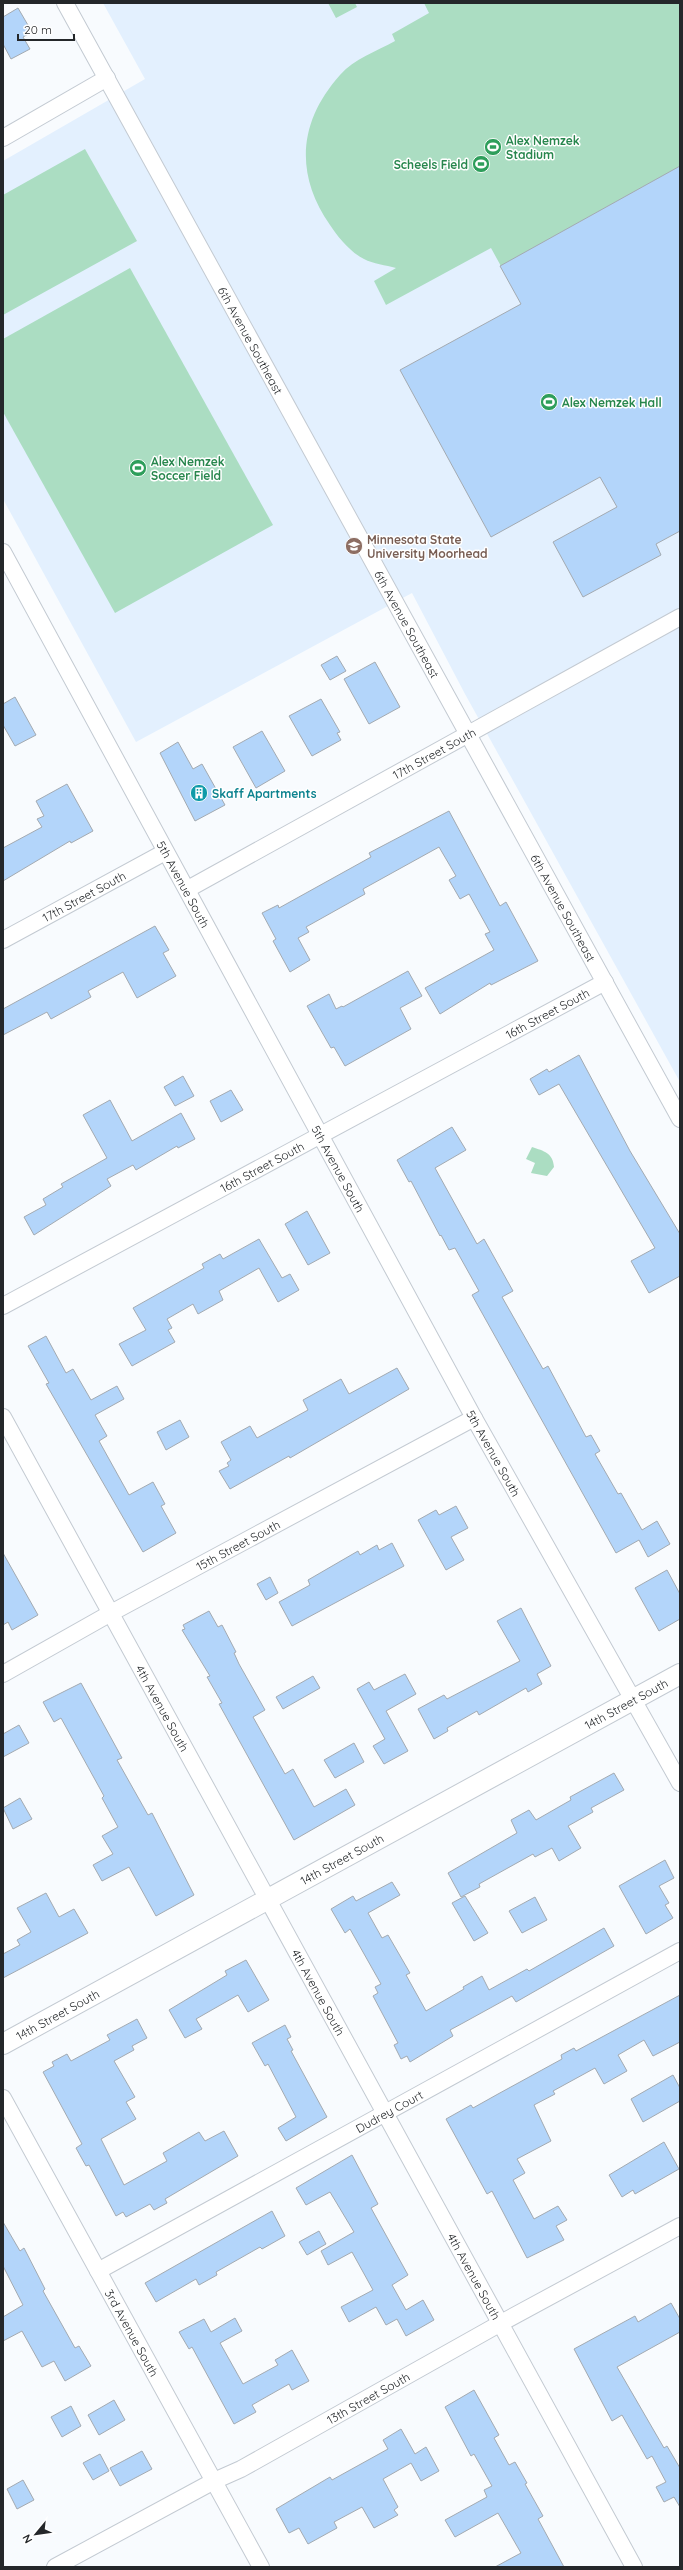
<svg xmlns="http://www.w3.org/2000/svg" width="683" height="2570" viewBox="0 0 683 2570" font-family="Quicksand,sans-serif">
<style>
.built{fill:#e3f0fe}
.green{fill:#abddc2}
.building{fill:#b3d5fa;stroke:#a3aab1}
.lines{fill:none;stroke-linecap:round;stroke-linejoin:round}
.minor-casing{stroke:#c3cad2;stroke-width:18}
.tertiary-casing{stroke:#c3cad2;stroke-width:22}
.minor{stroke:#fff;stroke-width:16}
.tertiary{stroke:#fff;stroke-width:20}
.labels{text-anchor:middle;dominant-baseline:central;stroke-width:3;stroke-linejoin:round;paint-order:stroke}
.leisure-label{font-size:12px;font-weight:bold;fill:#27864d;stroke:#fff;text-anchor:start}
.street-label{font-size:12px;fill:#24272a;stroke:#fff}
.education-label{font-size:12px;font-weight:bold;fill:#785e54;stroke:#fff;text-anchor:start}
.culture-label{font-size:12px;font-weight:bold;fill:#0d838f;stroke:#fff;text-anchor:start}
</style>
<rect width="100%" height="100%" fill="#f8fbfe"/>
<polygon class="built" points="103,3 680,3 680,1082 465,694 412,593 136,742 3,499 3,161 145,79"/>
<g class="green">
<polygon points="328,3 355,3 357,7 336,18"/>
<path d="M424 3H680V212L519 299 491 248 386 305 374 281 396 268C386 265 373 264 364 259 350 252 338 237 330 225 294 173 299 121 340 75 354 59 377 51 395 41L392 34 429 13Z"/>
<polygon points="85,149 137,241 3,315 3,195"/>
<polygon points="130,268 273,525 115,613 3,412 3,339"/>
<path d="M532 1147C544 1151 553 1153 554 1167L547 1176 531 1173 535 1163 526 1159Z"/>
</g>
<g class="building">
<polygon points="18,8 32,32 23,37 30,49 11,59 3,44 3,17"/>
<polygon points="680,166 680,531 656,544 661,555 583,597 553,542 617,507 600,477 491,537 400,370 521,304 500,266"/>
<polygon points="337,656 346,671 330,680 321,665"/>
<polygon points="375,662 400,707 369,724 344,679"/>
<polygon points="15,697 36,735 15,746 3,725 3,704"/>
<polygon points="321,699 340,732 337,733 341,740 312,756 289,716"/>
<polygon points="262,731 285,771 256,788 233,747"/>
<polygon points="178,742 193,769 202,764 225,805 195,821 160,753"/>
<polygon points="67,784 93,831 71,843 70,841 3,881 3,848 42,827 37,819 44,816 36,801"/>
<polygon points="449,811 500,906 506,902 538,961 491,985 490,983 440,1014 425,988 494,950 485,934 490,932 469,894 460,899 449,880 456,876 439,847 363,889 365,894 306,927 309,932 298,938 310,960 290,972 273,941 276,939 262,913 278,905 279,908 371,857 369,853"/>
<polygon points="155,926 169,950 163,953 176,976 137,998 123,972 88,991 91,997 51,1019 47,1012 3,1035 3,1009"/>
<polygon points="408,971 422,996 400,1008 411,1029 345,1066 334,1047 331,1048 307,1006 329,994 336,1009 342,1006 343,1007"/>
<polygon points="579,1055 630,1151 680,1234 680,1276 649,1293 631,1261 655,1248 559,1084 539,1095 530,1079 547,1069 549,1072"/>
<polygon points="183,1076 194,1096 175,1106 164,1087"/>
<polygon points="231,1090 243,1110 221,1122 210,1101"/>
<polygon points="110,1100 132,1141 181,1113 195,1139 178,1148 177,1146 136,1170 133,1165 107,1179 111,1186 34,1235 24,1217 46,1205 43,1199 63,1187 61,1184 107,1158 83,1115"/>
<polygon points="452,1127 466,1150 435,1168 477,1244 484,1239 513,1291 502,1297 543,1369 548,1366 586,1437 591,1435 600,1451 595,1454 618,1494 621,1493 642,1530 657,1521 670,1544 648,1557 639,1540 616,1553 472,1295 479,1291 455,1248 449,1250 441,1235 440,1236 411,1181 409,1182 397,1160"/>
<polygon points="307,1211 330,1253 308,1265 285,1224"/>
<polygon points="259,1239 282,1278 290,1274 299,1290 278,1302 259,1268 219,1291 223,1300 198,1314 193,1304 167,1319 172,1328 168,1330 175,1342 132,1366 119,1344 146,1330 133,1308 204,1268 202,1264 220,1254 223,1259"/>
<polygon points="46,1336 66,1373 73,1369 91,1400 117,1386 124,1399 95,1415 107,1436 99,1441 129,1495 153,1482 165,1504 161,1506 176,1533 143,1552 57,1403 46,1384 49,1383 28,1346"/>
<polygon points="397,1368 409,1389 290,1458 289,1456 230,1489 219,1471 229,1466 227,1463 231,1460 221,1442 250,1426 257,1438 308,1410 303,1400 341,1379 349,1394"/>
<polygon points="180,1420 189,1437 166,1450 157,1432"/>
<polygon points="456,1506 468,1528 451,1537 464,1560 446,1570 418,1520 436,1510 439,1515"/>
<polygon points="392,1543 404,1566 292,1626 279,1602 310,1585 308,1580 358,1551 360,1555 377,1545 379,1550"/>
<polygon points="3,1553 38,1615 12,1630 8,1622 3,1625"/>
<polygon points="667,1570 680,1594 680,1619 659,1631 635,1588"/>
<polygon points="270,1577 278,1593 266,1600 257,1584"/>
<polygon points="521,1608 551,1666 537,1674 542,1684 528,1692 526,1688 479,1715 477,1711 447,1728 448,1731 434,1739 418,1709 444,1695 447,1699 520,1661 497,1621"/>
<polygon points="209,1611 218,1627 222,1625 236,1652 234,1653 239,1664 265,1710 253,1717 285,1774 293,1769 314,1807 346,1789 355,1805 294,1840 219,1704 222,1703 207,1677 210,1676 182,1630 185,1629 183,1625"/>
<polygon points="405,1674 416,1694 386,1711 408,1751 384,1764 373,1746 385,1739 357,1689 369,1682 374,1690"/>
<polygon points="313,1676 320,1688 283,1709 276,1697"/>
<polygon points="81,1683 122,1758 117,1760 148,1815 152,1813 194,1895 156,1916 129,1867 102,1881 93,1865 113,1854 102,1836 118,1827 102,1798 104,1796 61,1718 54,1722 43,1702"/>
<polygon points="19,1725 29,1743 3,1757 3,1734"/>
<polygon points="354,1743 364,1762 335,1778 324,1760"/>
<polygon points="614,1773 624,1790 591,1808 593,1812 568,1826 581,1848 559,1861 552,1848 535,1857 533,1854 479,1884 480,1887 461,1897 448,1873 517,1833 511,1820 529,1810 536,1820 571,1800 570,1797"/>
<polygon points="20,1798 32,1819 13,1829 3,1808"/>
<polygon points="665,1860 674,1878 659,1886 669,1903 665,1905 673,1918 646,1934 619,1886"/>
<polygon points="392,1882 400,1895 368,1913 382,1938 388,1935 410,1973 406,1975 426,2011 464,1989 463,1987 482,1976 489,1990 527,1969 529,1971 604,1928 614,1946 516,2002 512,1996 463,2023 450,2030 453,2036 410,2062 407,2056 401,2059 394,2045 398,2043 373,1996 378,1993 375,1987 381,1984 350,1929 345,1933 331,1909 353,1896 356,1901"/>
<polygon points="46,1893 59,1917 74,1909 88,1933 3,1978 3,1954 20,1945 17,1940 31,1932 17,1908"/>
<polygon points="465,1896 488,1933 474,1941 452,1903"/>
<polygon points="535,1897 547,1920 522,1933 509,1911"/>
<polygon points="246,1960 269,2000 248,2012 238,1995 196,2019 202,2029 185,2038 169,2010 227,1975 225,1971"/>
<polygon points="680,1995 680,2042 653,2056 644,2040 618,2055 627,2071 604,2084 595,2068 553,2091 555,2094 534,2105 551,2141 517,2159 525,2173 513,2180 534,2219 558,2206 567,2220 556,2226 564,2240 527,2258 492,2191 487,2194 446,2119 471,2105 473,2108 498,2094 562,2059 561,2055 574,2048 576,2051"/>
<polygon points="137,2019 147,2038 132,2046 134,2050 114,2061 135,2097 126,2102 136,2119 101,2139 124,2185 167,2161 163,2153 199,2132 205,2141 224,2131 238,2156 165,2199 167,2203 154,2210 150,2204 126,2217 123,2212 116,2216 89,2165 86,2166 76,2148 82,2144 43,2072 54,2066 52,2062 67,2054 71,2061 110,2040 107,2035"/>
<polygon points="285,2025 291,2037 287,2039 293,2050 291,2051 327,2117 286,2141 278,2128 296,2117 268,2064 265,2066 252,2043"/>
<polygon points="673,2075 680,2088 680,2101 643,2122 631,2099"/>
<polygon points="664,2142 679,2169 635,2194 633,2190 622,2197 609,2175"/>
<polygon points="352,2155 378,2204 371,2208 408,2275 392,2285 406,2310 423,2300 434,2320 406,2336 397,2319 386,2325 376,2307 349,2322 341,2307 373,2290 352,2252 328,2265 321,2251 354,2232 330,2192 306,2205 296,2188"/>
<polygon points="272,2211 285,2236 262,2249 260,2247 216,2272 217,2275 199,2285 196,2279 156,2302 145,2283"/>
<polygon points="3,2222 20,2251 24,2248 45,2289 43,2291 75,2348 79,2346 91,2366 65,2381 54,2361 42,2367 22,2331 3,2341 3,2317 23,2305 3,2266"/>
<polygon points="319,2231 326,2244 307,2255 299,2242"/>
<polygon points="671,2303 680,2319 680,2332 617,2367 664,2448 667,2446 680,2468 680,2507 674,2497 664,2502 656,2487 666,2482 652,2456 647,2459 622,2415 612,2421 574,2349 635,2316 638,2322"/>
<polygon points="235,2318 242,2331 220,2343 243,2384 278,2365 275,2360 292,2350 309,2381 292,2390 289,2384 252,2405 256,2412 234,2424 192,2347 189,2349 179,2332 204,2319 211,2332"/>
<polygon points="474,2390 499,2435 494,2438 509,2465 515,2462 527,2483 525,2484 543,2516 538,2519 564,2567 495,2567 521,2553 498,2513 455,2537 445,2520 487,2497 484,2490 492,2486 474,2454 471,2456 445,2407"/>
<polygon points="114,2400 125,2420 99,2435 88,2415"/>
<polygon points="71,2406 81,2426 62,2437 51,2417"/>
<polygon points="401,2429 415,2454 426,2447 439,2471 421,2481 411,2463 383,2479 398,2507 394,2510 398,2515 374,2528 362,2507 334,2522 337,2528 308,2544 299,2528 289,2533 276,2509 330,2477 332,2480 388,2449 383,2440"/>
<polygon points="142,2451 152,2469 120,2486 110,2468"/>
<polygon points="100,2454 109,2471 93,2480 83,2463"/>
<polygon points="23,2480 34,2500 17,2509 7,2489"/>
</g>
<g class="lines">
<defs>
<g id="minor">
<path id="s1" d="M65 3 680 1119"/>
<polyline points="3,138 107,78"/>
<path id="s2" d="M3 552 474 1418 680 1783"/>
<path id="s3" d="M188 889 680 617"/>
<path id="s4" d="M3 940 165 852"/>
<path id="s5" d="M3 1306 605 982"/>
<path id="s6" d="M3 1417 634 2567"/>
<path id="s7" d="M3 1674 111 1613 474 1418"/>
<path id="s8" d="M3 2098 261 2567"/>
<path id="s9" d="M98 2271 680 1951"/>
<path id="s10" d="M55 2567 214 2481 241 2469 501 2323 680 2226"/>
</g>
<g id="tertiary">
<path id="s11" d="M3 2044 680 1674"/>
</g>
</defs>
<use href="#minor" class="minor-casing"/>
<use href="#tertiary" class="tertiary-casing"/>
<use href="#minor" class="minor"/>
<use href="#tertiary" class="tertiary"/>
</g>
<defs>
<symbol id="stadium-disc" viewBox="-11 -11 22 22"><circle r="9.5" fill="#2e9e5b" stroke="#fff"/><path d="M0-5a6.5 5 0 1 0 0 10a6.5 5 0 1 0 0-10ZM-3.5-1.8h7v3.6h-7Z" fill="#fff"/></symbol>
<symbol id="university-disc" viewBox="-11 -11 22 22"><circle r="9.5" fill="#8d6e63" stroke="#fff"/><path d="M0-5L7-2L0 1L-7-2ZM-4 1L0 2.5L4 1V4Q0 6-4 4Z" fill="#fff"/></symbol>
<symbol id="building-disc" viewBox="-11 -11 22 22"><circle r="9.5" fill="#0f9aa8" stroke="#fff"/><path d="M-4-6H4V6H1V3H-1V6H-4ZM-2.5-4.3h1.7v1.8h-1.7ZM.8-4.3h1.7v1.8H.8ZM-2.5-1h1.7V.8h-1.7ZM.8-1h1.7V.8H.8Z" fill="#fff"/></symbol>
</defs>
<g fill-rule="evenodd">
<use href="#stadium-disc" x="483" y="137" width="20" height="20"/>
<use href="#stadium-disc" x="471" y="154" width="20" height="20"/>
<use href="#stadium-disc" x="539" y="392" width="20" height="20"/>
<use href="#stadium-disc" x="128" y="458" width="20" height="20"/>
<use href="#university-disc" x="344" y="536" width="20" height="20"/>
<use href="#building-disc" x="189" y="783" width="20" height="20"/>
</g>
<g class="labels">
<g class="leisure-label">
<text x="506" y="140">Alex Nemzek<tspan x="506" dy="14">Stadium</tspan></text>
<text x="468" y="164" text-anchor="end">Scheels Field</text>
<text x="562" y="402">Alex Nemzek Hall</text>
<text x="151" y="461">Alex Nemzek<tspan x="151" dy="14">Soccer Field</tspan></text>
</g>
<g class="street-label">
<text stroke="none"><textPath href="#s1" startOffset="385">6th Avenue Southeast</textPath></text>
<text stroke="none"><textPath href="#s1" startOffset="709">6th Avenue Southeast</textPath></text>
<text stroke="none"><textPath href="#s3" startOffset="281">17th Street South</textPath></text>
<text stroke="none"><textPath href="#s2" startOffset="378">5th Avenue South</textPath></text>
<text stroke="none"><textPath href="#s4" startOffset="92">17th Street South</textPath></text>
<text stroke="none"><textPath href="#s1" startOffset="1033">6th Avenue Southeast</textPath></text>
<text stroke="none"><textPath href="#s5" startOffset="618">16th Street South</textPath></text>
<text stroke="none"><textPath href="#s5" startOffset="294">16th Street South</textPath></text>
<text stroke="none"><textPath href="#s2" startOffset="702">5th Avenue South</textPath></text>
<text stroke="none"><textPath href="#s2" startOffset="1026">5th Avenue South</textPath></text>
<text stroke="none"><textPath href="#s7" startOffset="268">15th Street South</textPath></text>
<text stroke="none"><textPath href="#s11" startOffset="710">14th Street South</textPath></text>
<text stroke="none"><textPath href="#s6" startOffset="332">4th Avenue South</textPath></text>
<text stroke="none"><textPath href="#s11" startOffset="386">14th Street South</textPath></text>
<text stroke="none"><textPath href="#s6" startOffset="656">4th Avenue South</textPath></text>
<text stroke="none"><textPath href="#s11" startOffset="62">14th Street South</textPath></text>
<text stroke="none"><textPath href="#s9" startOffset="332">Dudrey Court</textPath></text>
<text stroke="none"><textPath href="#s6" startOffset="980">4th Avenue South</textPath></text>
<text stroke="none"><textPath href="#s8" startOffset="268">3rd Avenue South</textPath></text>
<text stroke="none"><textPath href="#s10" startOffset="356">13th Street South</textPath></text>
</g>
<g class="education-label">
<text x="367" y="539">Minnesota State<tspan x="367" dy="14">University Moorhead</tspan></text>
</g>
<g class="culture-label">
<text x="212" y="793">Skaff Apartments</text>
</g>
</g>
<rect width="683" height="2570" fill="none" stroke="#24272a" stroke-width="8"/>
<g transform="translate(36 2534) rotate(241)" stroke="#ffffff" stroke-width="3" paint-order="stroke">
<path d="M0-3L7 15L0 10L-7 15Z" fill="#24272a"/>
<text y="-6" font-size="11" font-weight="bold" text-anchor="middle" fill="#24272a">N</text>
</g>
<path d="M18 34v6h56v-6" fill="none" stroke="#24272a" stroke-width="2"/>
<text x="24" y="34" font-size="12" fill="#24272a" stroke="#ffffff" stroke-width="3" paint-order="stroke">20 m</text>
</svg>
